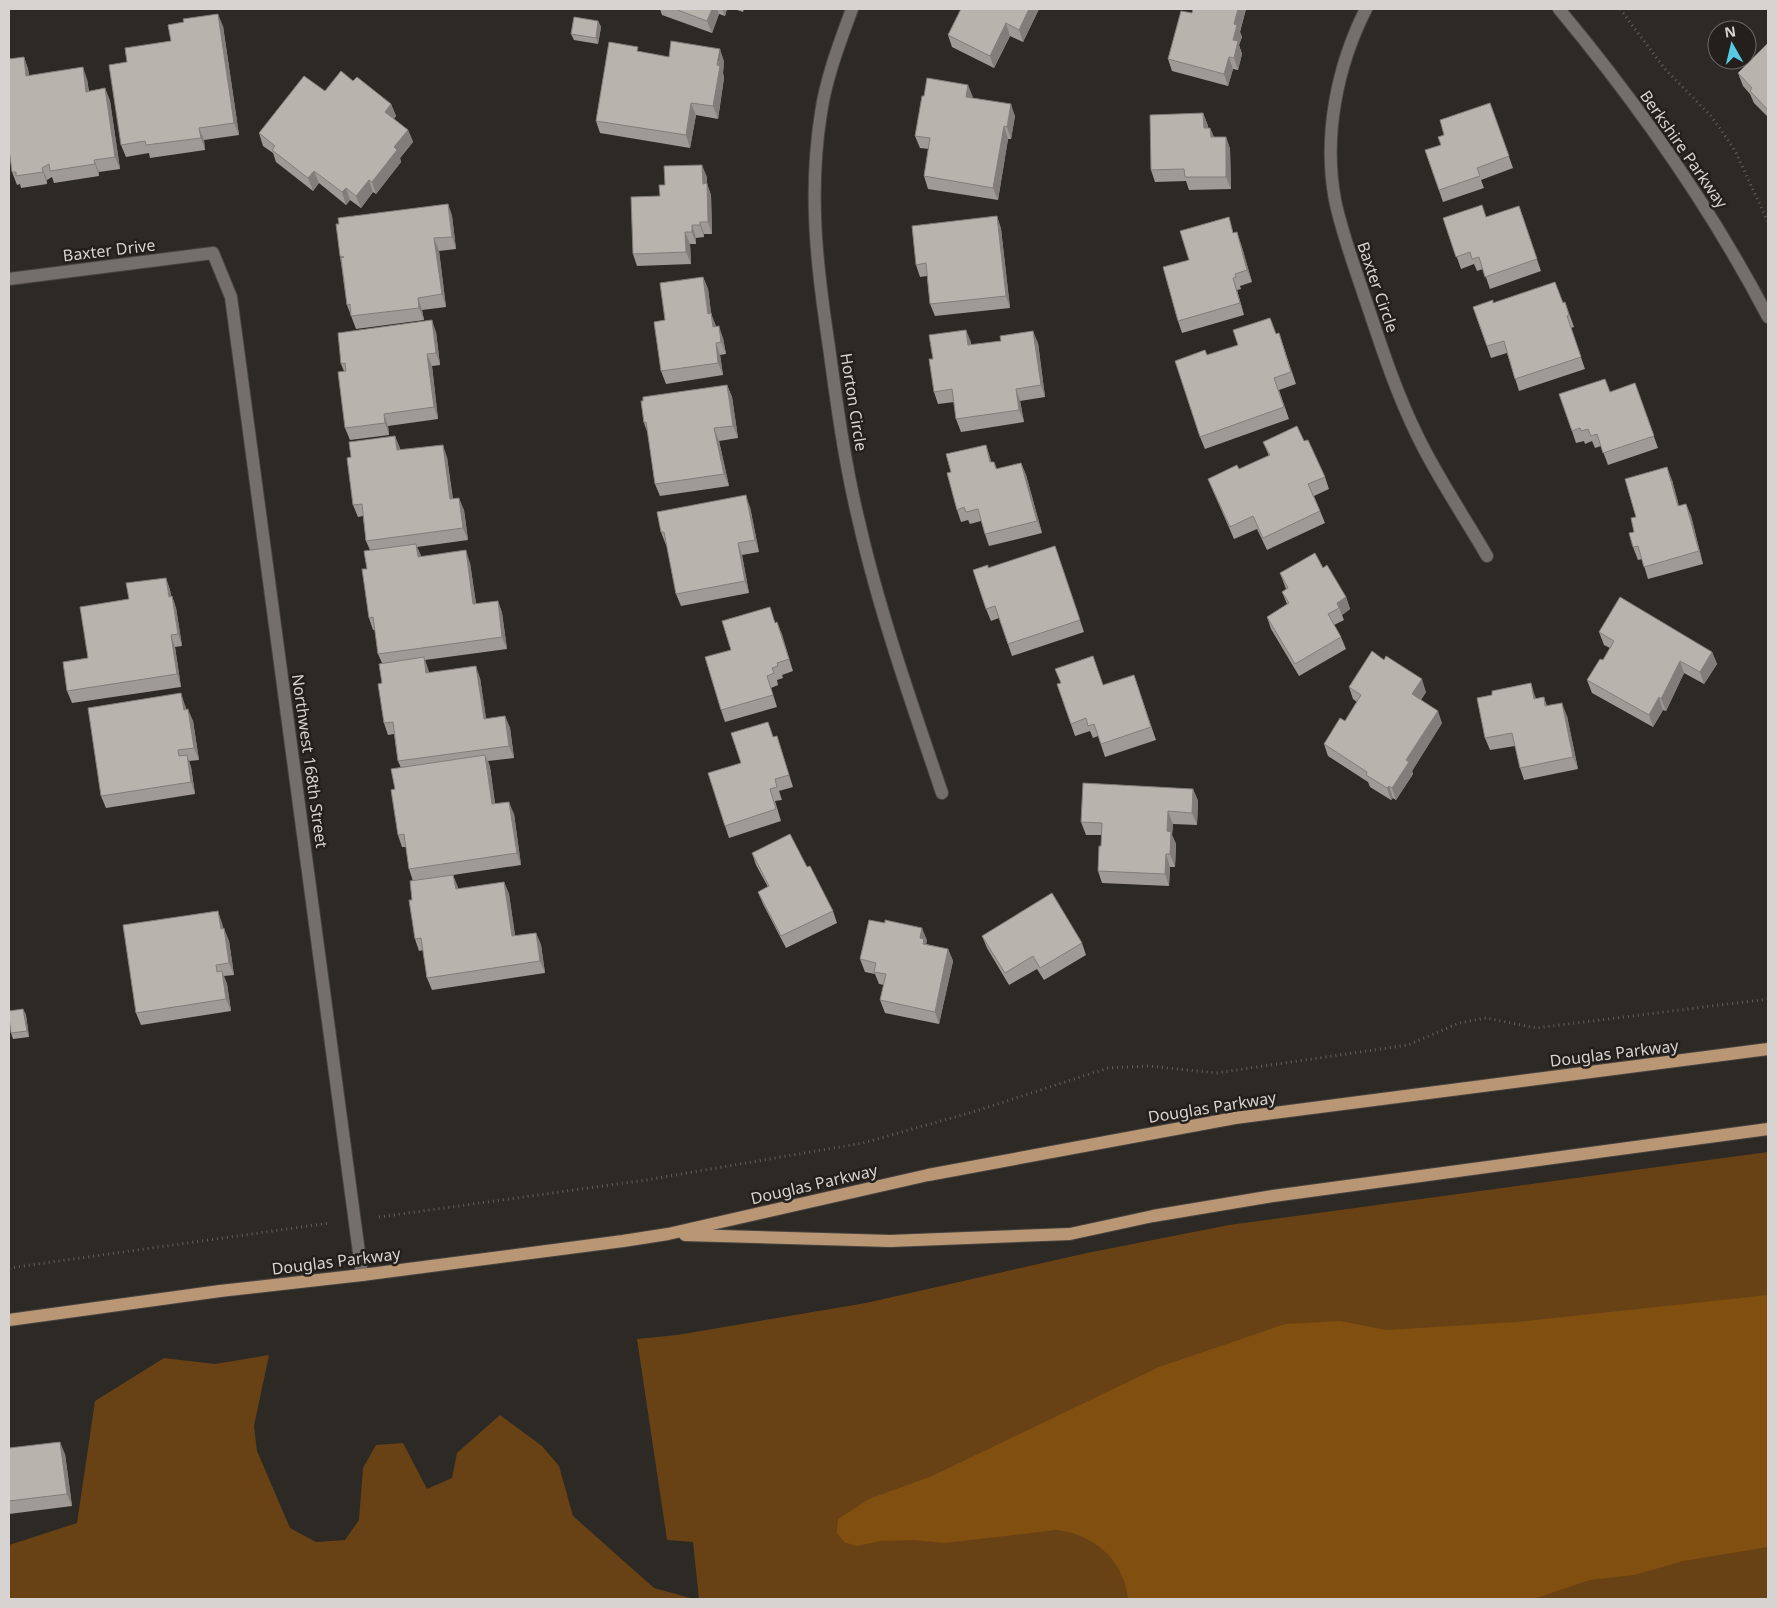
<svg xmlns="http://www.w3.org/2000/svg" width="1777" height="1608" viewBox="0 0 1777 1608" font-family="'Noto Sans',sans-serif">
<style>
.green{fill:#684215}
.water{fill:#814f10}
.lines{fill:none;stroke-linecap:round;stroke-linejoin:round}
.minor-casing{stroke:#484441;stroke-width:14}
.major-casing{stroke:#484441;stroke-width:14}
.path{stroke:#635f5b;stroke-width:3;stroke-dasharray:1 4;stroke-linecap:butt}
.minor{stroke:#746f6a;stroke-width:12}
.major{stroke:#ba9774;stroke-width:12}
.wall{fill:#9f9a96}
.shaded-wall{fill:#827d7a}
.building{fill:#b9b3ae;stroke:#827d7a}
.labels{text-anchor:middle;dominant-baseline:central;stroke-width:5;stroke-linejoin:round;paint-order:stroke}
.street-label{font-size:16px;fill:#d6d3d1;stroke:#241f1b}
</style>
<rect width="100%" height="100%" fill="#2d2924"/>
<g class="green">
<polygon points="1768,1152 1768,1599 699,1599 693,1542 667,1540 637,1339 677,1335 866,1303 1087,1253 1229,1225"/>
<polygon points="269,1355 254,1426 257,1451 290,1528 316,1542 345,1540 359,1520 363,1468 376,1445 403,1443 427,1489 452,1478 457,1453 500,1415 542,1446 559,1466 573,1516 654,1588 694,1599 9,1599 9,1545 77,1523 95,1401 164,1358 215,1364"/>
</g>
<path class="water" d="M1768 1295V1547L1683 1561 1634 1575 1590 1580 1533 1599H1128C1124 1560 1094 1534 1056 1530L944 1543 914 1540 881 1541 856 1546 844 1542 837 1533 838 1519 869 1499 932 1476 1159 1367 1285 1324 1340 1321 1386 1330 1516 1322Z"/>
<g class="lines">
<defs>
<g id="minor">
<path d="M852 9C840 42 826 78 821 113 808 194 817 268 829 347 837 406 845 465 859 522 880 614 912 704 942 793"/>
<path d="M1366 9C1337 66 1323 136 1335 200 1342 234 1355 268 1366 301 1381 346 1396 392 1417 435 1437 477 1464 516 1487 556"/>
<path d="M1559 9C1638 104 1710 206 1768 317"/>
<polyline points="9,279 213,253 231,297 362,1275"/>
</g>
<g id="major">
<polyline points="685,1235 890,1241 1070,1234 1153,1216 1273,1196 1768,1129"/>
<polyline points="9,1320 220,1291 362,1275 623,1241 668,1234 928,1175 1235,1118 1768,1049"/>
</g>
</defs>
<use href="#minor" class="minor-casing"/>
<use href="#major" class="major-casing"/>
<g class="path">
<polyline points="1620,9 1665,69 1711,116 1726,137 1736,153 1768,222"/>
<polyline points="379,1217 646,1180 863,1143 976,1111 1108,1068 1149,1066 1216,1073 1408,1045 1459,1023 1486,1018 1536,1028 1768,999"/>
<polyline points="9,1268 330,1223"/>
</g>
<use href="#minor" class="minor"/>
<use href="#major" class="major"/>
</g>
<g class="wall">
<polygon points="660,9 727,9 725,16 719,14 712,33 662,15"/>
<polygon points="734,9 744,9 743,12"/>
<polygon points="961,9 1039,9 1023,42 1010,36 994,68 952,47 948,35"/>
<polygon points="1193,9 1246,9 1240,32 1242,37 1239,45 1242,54 1238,70 1233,69 1228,86 1172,71 1168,59 1192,13"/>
<polygon points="598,21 601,27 598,44 574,40 571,34"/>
<polygon points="223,26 239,135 204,140 205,150 150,158 149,153 126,157 121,145 127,62 171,41"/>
<polygon points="1768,43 1768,117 1754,103 1750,94 1743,86 1738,73"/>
<polygon points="640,52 669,57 724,61 723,73 724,78 718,119 696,115 690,148 600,133 596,121"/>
<polygon points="24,57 28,69 29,75 87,79 89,91 105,88 110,101 120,169 99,172 99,176 54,183 52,177 47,180 47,184 21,188 20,184 17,185 12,172"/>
<polygon points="353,81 391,104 396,116 394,119 408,130 413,142 400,158 401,162 376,194 373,192 361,208 350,200 346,205 319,183 313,191 276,162 273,153 263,146 259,133 325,91"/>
<polygon points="972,98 1015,116 1011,139 1008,139 998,200 928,189 924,176 929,149 920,148 915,136"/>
<polygon points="1490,103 1513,168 1481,180 1484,188 1443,202 1425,150 1441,145 1444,135"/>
<polygon points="1203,113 1208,126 1208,128 1210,128 1214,137 1226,137 1230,149 1231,189 1189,190 1186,181 1155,182 1151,170"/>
<polygon points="707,177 707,184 711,195 712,234 704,234 704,237 696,238 696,244 690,244 691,264 637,266 633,254 665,185"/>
<polygon points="448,204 452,216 456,249 439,251 446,307 422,310 424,320 356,329 347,305 340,256"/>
<polygon points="997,216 1001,229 1010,308 935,316 930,304 927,276 920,277 916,265"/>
<polygon points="1486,217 1523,218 1541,271 1490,289 1483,269 1477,271 1474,264 1461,269 1443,218"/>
<polygon points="1234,233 1241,244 1252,282 1240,286 1241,289 1237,290 1244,315 1182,333 1178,321 1189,260"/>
<polygon points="703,277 708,289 711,314 716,327 723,338 726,354 720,355 723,375 666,384 661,371 665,320"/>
<polygon points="1565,302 1574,327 1571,328 1585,369 1519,391 1507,353 1491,358 1473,307 1494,303 1563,303"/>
<polygon points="966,330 971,345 1038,343 1045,397 1020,401 1024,422 961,432 956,419 954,402 938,404 934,392 933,359"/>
<polygon points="436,332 440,365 432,366 438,419 388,426 389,435 350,440 345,428 344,371 341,364"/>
<polygon points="1279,333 1296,384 1279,390 1289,419 1205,449 1200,437 1207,355"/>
<polygon points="1635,383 1658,448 1608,465 1601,446 1595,448 1592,441 1585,444 1584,441 1576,443 1572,431 1610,392"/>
<polygon points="727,385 732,397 738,438 719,441 729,486 660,496 655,484 648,434 644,423"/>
<polygon points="395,436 400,450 447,457 453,499 464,510 468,540 417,547 421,556 470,563 476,604 498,601 502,613 507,649 425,660 429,672 480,678 486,719 505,716 510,728 514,758 488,761 490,767 495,804 514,814 521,865 453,875 458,889 504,882 509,894 515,936 536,933 541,945 545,973 432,990 427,978 423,950 419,951 415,939 412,900 413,881 409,869 406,847 402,847 398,835 395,789 401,768 398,761 394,734 388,735 384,723 382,683 382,663 378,654 375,630 373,630 369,618 367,569 370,550 366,541 363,516 358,517 353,505"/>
<polygon points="1304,441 1325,477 1329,489 1314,496 1325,523 1267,550 1257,529 1234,539 1213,491 1208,479 1239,469 1269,456 1263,442"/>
<polygon points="986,445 991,462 994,462 997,469 1021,463 1026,475 1042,533 989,546 985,534 981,521 970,524 968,520 961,522 957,510 951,472"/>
<polygon points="1672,480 1679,506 1686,504 1691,516 1703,564 1648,579 1642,559 1638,560 1633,547 1636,517"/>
<polygon points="750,507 759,552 742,555 749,593 681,606 676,594 667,544 666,545 661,532"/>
<polygon points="1055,546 1084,632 1012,656 999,618 991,621 986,609 989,568"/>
<polygon points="1323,568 1346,597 1350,609 1342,615 1344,620 1334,625 1341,637 1346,649 1299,676 1271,629 1267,617 1287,604 1282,592 1286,589 1280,573"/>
<polygon points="166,578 170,590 171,596 172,596 176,608 182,646 175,647 181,687 72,703 67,691 88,658 129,599"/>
<polygon points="777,622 793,671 782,675 783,678 777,680 778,685 771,688 777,707 725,722 721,710 731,650"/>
<polygon points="1599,632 1712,652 1717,664 1704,684 1684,673 1666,711 1663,710 1653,727 1592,693 1587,680 1603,660 1610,648 1604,645"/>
<polygon points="1057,684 1103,685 1138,687 1156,740 1105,757 1098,736 1093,738 1090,731 1075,736"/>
<polygon points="1349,687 1426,692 1421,700 1442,723 1412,771 1413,774 1396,800 1393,798 1391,800 1370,787 1368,782 1328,756 1324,744 1345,721 1357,702 1353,699"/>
<polygon points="1535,696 1536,699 1544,697 1547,706 1567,716 1578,769 1524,780 1520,768 1515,746 1490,750 1485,738"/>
<polygon points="185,705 186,709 193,721 199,760 189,761 191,767 195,794 106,808 101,796"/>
<polygon points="777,736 793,787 779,791 782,800 775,801 781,821 729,838 725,826 741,763 774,737"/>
<polygon points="1193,789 1198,801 1197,825 1173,824 1172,835 1176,844 1175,867 1170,867 1169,886 1102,883 1098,871 1101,846 1102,835 1086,835 1081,822"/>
<polygon points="752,853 807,867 833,911 837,923 786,948 763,904 758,892 768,887 756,865"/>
<polygon points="222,923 223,929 229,941 234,975 224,976 227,984 231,1011 141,1025 136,1013"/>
<polygon points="982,936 1082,943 1086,955 1044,980 1037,969 1009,985 987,948"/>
<polygon points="927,940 926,944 948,949 953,961 939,1024 885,1013 880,1000 884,985 879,984 875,974 865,972 860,959"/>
<polygon points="23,1009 26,1015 29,1037 13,1039 11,1033"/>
<polygon points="9,1448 65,1454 72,1506 9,1514"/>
</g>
<g class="shaded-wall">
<polygon points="712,9 717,9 719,14 712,33 707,21"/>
<polygon points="722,9 727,9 725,16"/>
<polygon points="1029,9 1039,9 1023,42 1019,30"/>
<polygon points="1238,9 1246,9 1240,32 1242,37 1239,45 1242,54 1238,70 1234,58 1233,40 1234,24"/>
<polygon points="218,14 223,26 239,135 234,123"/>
<polygon points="598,21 601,27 598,44 596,38"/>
<polygon points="1006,23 1010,36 994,68 990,56"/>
<polygon points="720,49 724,61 723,73 724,78 718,119 713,106"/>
<polygon points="24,57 28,69 31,88 26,76"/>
<polygon points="1229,57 1233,69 1228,86 1224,74"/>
<polygon points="83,67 87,79 90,104 86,92"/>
<polygon points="968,85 973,97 970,109 966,97"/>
<polygon points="105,88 110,101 120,169 115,157"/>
<polygon points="691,103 696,115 690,148 686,135"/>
<polygon points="391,104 396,116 390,124 385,112"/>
<polygon points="1011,104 1015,116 1011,139 1007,127"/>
<polygon points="1203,113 1208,126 1208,141 1204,128"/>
<polygon points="1004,126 1008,139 998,200 993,188"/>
<polygon points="199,128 204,140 205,150 201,138"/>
<polygon points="1210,128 1215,140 1211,137"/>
<polygon points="408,130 413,142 400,158 401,162 376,194 372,182 394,147"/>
<polygon points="1226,137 1230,149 1231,189 1226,177"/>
<polygon points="94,160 99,172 99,176 95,164"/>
<polygon points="702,165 707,177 707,184 711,195 712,234 708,222 703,184"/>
<polygon points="42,168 47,180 47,184 43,172"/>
<polygon points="314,171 319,183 313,191 308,178"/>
<polygon points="369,180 373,192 361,208 356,196"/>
<polygon points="346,188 350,200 346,205 342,192"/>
<polygon points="448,204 452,216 456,249 452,237"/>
<polygon points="997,216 1001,229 1010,308 1006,296"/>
<polygon points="700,222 704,234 704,237 700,225"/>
<polygon points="692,225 696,238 696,244 692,232"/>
<polygon points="685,232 690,244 691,264 686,252"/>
<polygon points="1237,232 1241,244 1252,282 1247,270"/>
<polygon points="434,238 439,251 446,307 442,294"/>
<polygon points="703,277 708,289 713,326 708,314"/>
<polygon points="1233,278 1237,290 1244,315 1240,303"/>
<polygon points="418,298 422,310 424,320 419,308"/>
<polygon points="711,313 716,326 718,339 713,327"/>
<polygon points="432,320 436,332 440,365 436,353"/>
<polygon points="719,326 723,338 726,354 721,342"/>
<polygon points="966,330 971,342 973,357 968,345"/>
<polygon points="1033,331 1038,343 1045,397 1041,385"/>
<polygon points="716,343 720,355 723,375 718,363"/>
<polygon points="427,354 432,366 438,419 434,407"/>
<polygon points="727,385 732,397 738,438 733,426"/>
<polygon points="1016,389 1020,401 1024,422 1019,410"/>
<polygon points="384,414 388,426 389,435 385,423"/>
<polygon points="714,428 719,441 729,486 724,474"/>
<polygon points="395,436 400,448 402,463 397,450"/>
<polygon points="443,445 447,457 454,512 450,499"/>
<polygon points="986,445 990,457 995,475 990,462"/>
<polygon points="1021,463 1026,475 1042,533 1037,521"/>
<polygon points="1667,467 1672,480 1682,518 1678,506"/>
<polygon points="746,495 750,507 759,552 755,540"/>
<polygon points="459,498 464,510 468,540 463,528"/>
<polygon points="1686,504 1691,516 1703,564 1699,551"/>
<polygon points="738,543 742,555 749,593 745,581"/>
<polygon points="416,544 421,556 418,557"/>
<polygon points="466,550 470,563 478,616 473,604"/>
<polygon points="166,578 170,590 173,609 169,597"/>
<polygon points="172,596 176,608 182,646 178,634"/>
<polygon points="1346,597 1350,609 1342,615 1337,603"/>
<polygon points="498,601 502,613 507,649 502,637"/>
<polygon points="777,622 782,634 793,671 789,659"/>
<polygon points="171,635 175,647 181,687 177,674"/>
<polygon points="1712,652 1717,664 1704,684 1700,672"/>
<polygon points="424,657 428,669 431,685 426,673"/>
<polygon points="1680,661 1684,673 1666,711 1661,699"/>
<polygon points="476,666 480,678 488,731 484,719"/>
<polygon points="1422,679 1426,692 1416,707 1412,694"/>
<polygon points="1531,683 1535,696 1538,711 1534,699"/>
<polygon points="181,693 185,705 188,722 184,710"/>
<polygon points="1659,697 1663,710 1653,727 1649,715"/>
<polygon points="1562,703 1567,716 1578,769 1573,757"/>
<polygon points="188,709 193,721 199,760 194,748"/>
<polygon points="1438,711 1442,723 1412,771 1413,774 1396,800 1392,788 1406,760"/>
<polygon points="505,716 510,728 514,758 509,746"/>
<polygon points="187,755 191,767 195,794 191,782"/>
<polygon points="485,755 490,767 497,817 492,804"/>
<polygon points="1389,786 1393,798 1391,800 1387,788"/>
<polygon points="1193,789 1198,801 1197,825 1192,813"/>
<polygon points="509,802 514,814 521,865 517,853"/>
<polygon points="1168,811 1173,824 1172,835 1176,844 1175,867 1170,854 1167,831"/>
<polygon points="1166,854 1170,867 1169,886 1165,874"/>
<polygon points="453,875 458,887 460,901 456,889"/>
<polygon points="504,882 509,894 517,948 512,936"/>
<polygon points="218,911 222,923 225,941 221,929"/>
<polygon points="224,928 229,941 234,975 229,963"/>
<polygon points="922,928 927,940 926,945 928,951 920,938"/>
<polygon points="536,933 541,945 545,973 540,961"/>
<polygon points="948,949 953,961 939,1024 935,1012"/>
<polygon points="222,971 227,984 231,1011 226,999"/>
<polygon points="23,1009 26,1015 29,1037 27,1031"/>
<polygon points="60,1442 65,1454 72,1506 67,1494"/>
</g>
<g class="building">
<polygon points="675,9 712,9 707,21"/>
<polygon points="961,9 1029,9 1019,30 1006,23 990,56 948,35"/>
<polygon points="1193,9 1238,9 1234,24 1237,25 1233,40 1238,41 1234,58 1229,57 1224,74 1168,59 1181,11 1192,13"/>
<polygon points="218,14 234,123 199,128 201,138 146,145 145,141 121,145 109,65 127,62 125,48 171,41 168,25 184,22 183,19"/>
<polygon points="574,17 598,21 596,38 571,34"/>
<polygon points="671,41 720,49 717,65 720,66 713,106 691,103 686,135 596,121 609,42 638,47 637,51 669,57"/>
<polygon points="1768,43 1768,110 1750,91 1752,88 1738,73"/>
<polygon points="24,57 26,76 83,67 86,92 105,88 115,157 94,160 95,164 50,171 49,164 42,168 43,172 16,176 16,172 12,172 9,149 9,59"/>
<polygon points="341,71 353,81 357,77 391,104 385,112 408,130 394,147 397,150 372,182 369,180 356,196 346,188 342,192 314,171 308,178 272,150 275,146 259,133 304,76 325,91"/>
<polygon points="927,78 968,85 966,97 1011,104 1007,127 1004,126 993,188 924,176 930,138 915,136 922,96 924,96"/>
<polygon points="1490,103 1509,156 1477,168 1480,176 1439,190 1425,150 1441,145 1438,137 1444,135 1440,120"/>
<polygon points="1203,113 1204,128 1210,128 1211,137 1226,137 1226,177 1185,177 1184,169 1151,170 1150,115"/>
<polygon points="702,165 703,184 707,183 708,222 700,222 700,225 692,225 692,232 685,232 686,252 633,254 631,197 660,196 659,185 665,185 664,166"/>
<polygon points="448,204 452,237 434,238 442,294 418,298 419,308 351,316 350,304 347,305 341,258 344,257 340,256 336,224 339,224 338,218"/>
<polygon points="1482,205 1486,217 1519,206 1537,259 1485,277 1479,257 1472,259 1470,252 1456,257 1443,218"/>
<polygon points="997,216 1006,296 930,304 926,263 916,265 912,226"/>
<polygon points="1229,217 1233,233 1237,232 1247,270 1235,274 1236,277 1233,278 1240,303 1178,321 1163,267 1189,260 1180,231"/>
<polygon points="703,277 708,314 711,313 713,327 719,326 721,342 716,343 718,363 661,371 654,322 665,320 660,283"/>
<polygon points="1555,282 1563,303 1565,302 1569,315 1567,316 1581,357 1515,379 1504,341 1487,346 1473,307 1493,300 1493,303"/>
<polygon points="1270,318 1276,334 1279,333 1291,372 1274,378 1284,407 1200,437 1175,361 1205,350 1207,355 1238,345 1233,330"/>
<polygon points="432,320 436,353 427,354 434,407 384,414 385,423 345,428 338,372 346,371 345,363 341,364 338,333"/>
<polygon points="966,330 968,345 1001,341 1000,336 1033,331 1041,385 1016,389 1019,410 956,419 952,389 934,392 929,359 933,359 929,335"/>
<polygon points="1605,379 1610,392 1635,383 1654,436 1603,453 1597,434 1591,436 1588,429 1581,431 1580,428 1572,431 1559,394"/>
<polygon points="727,385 733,426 714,428 724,474 655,484 646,422 644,423 641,401 643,401 643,397"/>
<polygon points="1297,426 1304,441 1308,440 1325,477 1308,484 1320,511 1263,538 1253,516 1230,527 1208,479 1237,465 1239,469 1270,455 1263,442"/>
<polygon points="395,436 397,450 443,445 450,499 459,498 463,528 366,541 362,504 353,505 347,458 351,457 349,442"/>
<polygon points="986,445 990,462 994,462 996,469 1021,463 1037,521 985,534 978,509 966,512 964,507 957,510 947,473 951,472 946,454"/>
<polygon points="1667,467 1678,506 1686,504 1699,551 1644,567 1638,546 1633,547 1629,533 1634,532 1631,518 1636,517 1625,479"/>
<polygon points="746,495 755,540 738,543 745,581 676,594 664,532 661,532 657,512"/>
<polygon points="416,544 418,557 466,550 473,604 498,601 502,637 378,654 373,617 369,618 362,569 367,569 364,551"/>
<polygon points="1055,546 1080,620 1008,644 995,606 986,609 973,570 988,565 988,568"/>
<polygon points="1315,553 1323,568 1327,565 1346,597 1337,603 1339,608 1328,614 1341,637 1295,664 1267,617 1289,603 1282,592 1288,588 1280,573"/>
<polygon points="166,578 169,597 172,596 178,634 171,635 177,674 67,691 63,662 88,658 80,607 129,599 126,583"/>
<polygon points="1620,597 1712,652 1700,672 1680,661 1661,699 1659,697 1649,715 1587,680 1600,659 1603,660 1614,641 1599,632"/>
<polygon points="770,607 775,623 777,622 789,659 777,663 778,666 772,668 774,673 767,676 773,695 721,710 705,657 731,650 722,621"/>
<polygon points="1372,651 1384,660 1386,656 1422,679 1412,694 1438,711 1406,760 1409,762 1392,788 1389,786 1387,788 1366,775 1367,772 1324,744 1340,718 1345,721 1361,695 1349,687"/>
<polygon points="1093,656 1103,685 1134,675 1151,727 1101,744 1094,724 1088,726 1086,718 1071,724 1057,684 1061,683 1055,669"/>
<polygon points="424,657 426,673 476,666 484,719 505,716 509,746 398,761 393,722 384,723 378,684 382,683 379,664"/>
<polygon points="1531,683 1534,699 1544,697 1545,706 1562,703 1573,757 1520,768 1512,733 1485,738 1477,698 1492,695 1492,691"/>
<polygon points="181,693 184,710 188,709 194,748 178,750 179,756 187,755 191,782 101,796 88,708"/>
<polygon points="768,722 773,737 777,736 789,775 775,779 777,787 770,789 776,809 725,826 708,773 741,763 731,733"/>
<polygon points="485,755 492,804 509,802 517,853 409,869 404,834 398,835 391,790 395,789 391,769"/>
<polygon points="1083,783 1193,789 1192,813 1168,811 1167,831 1171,832 1170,854 1166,854 1165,874 1098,871 1099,846 1101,846 1102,823 1081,822"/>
<polygon points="790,834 807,867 810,866 833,911 781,936 758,892 769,886 752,853"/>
<polygon points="453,875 456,889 504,882 512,936 536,933 540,961 427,978 421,938 415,939 409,900 412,900 410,881"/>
<polygon points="1052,893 1082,943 1040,968 1033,956 1005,973 982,936"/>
<polygon points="218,911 221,929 224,928 229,963 216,965 217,972 222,971 226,999 136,1013 123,925"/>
<polygon points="869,920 885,923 885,920 922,928 920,938 924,939 923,944 948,949 935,1012 880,1000 886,974 874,972 876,963 860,959"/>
<polygon points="23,1009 27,1031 11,1033 9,1018 9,1011"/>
<polygon points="60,1442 67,1494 9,1501 9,1448"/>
</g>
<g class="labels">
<g class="street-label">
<text transform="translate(1684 149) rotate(55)">Berkshire Parkway</text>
<text transform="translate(109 250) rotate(-7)">Baxter Drive</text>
<text transform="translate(1378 287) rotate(71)">Baxter Circle</text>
<text transform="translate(854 402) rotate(81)">Horton Circle</text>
<text transform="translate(310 761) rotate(82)">Northwest 168th Street</text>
<text transform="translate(1614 1053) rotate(-7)">Douglas Parkway</text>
<text transform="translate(1212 1107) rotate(-9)">Douglas Parkway</text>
<text transform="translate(814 1184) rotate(-13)">Douglas Parkway</text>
<text transform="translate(336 1261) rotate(-7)">Douglas Parkway</text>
</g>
</g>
<rect width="1777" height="1608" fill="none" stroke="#d6d3d1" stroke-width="20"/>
<g transform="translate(1732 45) rotate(352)"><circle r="24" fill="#241f1b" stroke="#6b6764"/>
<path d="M0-4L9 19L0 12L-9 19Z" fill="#58c9e3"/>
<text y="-8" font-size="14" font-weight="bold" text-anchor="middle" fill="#d6d3d1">N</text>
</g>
</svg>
